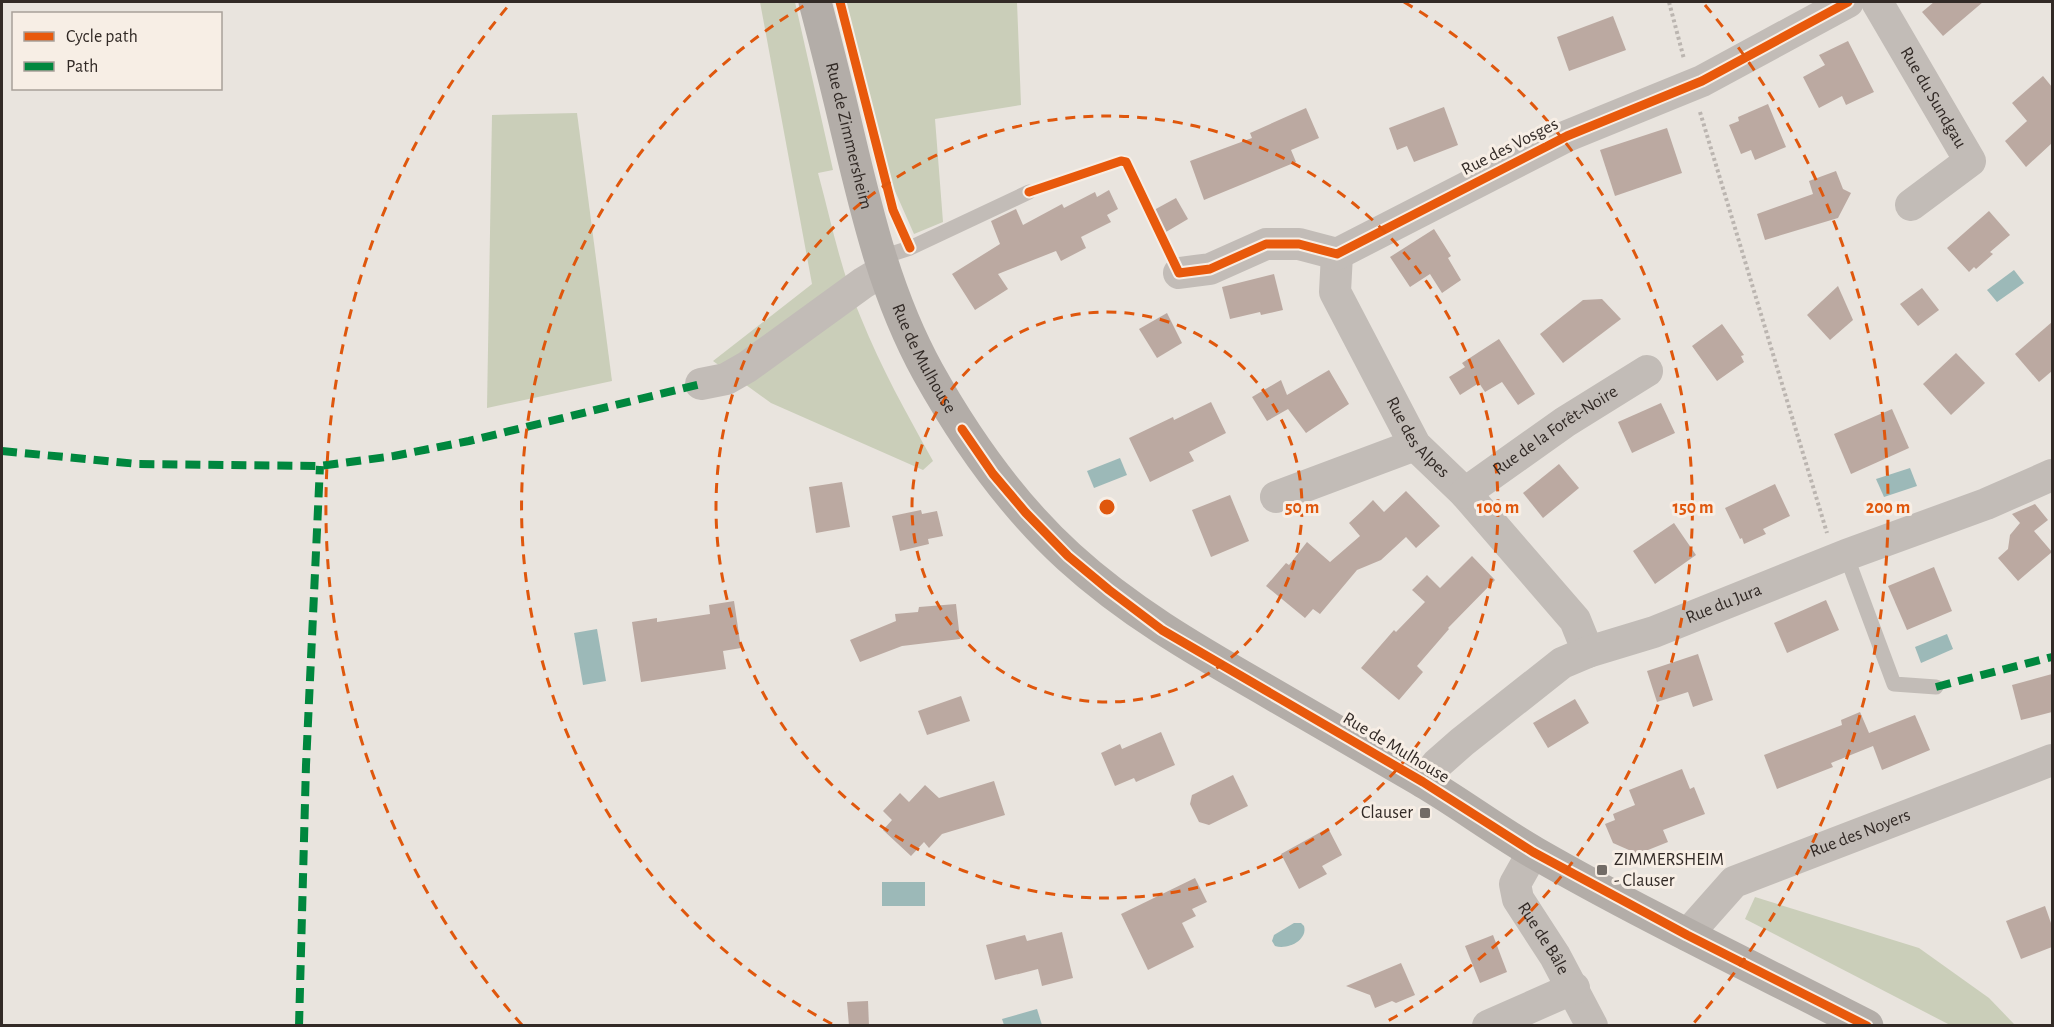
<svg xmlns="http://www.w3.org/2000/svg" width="2054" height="1027" viewBox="0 0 2054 1027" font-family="'Alegreya Sans',sans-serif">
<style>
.green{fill:#caceb9}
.water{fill:#9cb9b8}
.building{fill:#bba9a1}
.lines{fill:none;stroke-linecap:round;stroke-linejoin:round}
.path{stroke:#bbb5b0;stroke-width:4;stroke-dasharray:3 3;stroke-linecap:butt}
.service{stroke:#c2bcb7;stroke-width:15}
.minor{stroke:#c2bcb7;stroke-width:32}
.secondary{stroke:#b3ada8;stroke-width:33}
.quiet{stroke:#00873e;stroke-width:8;stroke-dasharray:15 8;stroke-linecap:butt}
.cycleway-casing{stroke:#f7eee5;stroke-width:13}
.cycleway{stroke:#e8590c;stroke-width:9}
.ring{fill:none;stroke:#df570d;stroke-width:3;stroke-dasharray:10 8}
.poi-dot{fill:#726b66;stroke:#f7eee5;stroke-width:2}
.labels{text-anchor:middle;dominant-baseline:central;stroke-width:6;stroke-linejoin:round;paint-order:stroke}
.street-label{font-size:18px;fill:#322a26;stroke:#f7eee5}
.poi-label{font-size:18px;fill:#322a26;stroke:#f7eee5;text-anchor:end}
.centre{fill:#df570d;stroke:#f7eee5;stroke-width:3}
.ring-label{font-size:18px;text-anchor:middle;font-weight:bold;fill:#df570d;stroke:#f7eee5;stroke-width:6;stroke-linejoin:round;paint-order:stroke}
</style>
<rect width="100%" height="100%" fill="#e9e4de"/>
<g class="green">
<path d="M760 2H795L833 170 818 173C831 221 841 272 861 318 881 368 907 414 933 461L923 470 771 403 713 361 812 284Z"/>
<polygon points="846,2 1017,2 1021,105 935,119 943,222 914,234 891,182"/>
<polygon points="577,113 612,381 487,408 492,115"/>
<polygon points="1755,897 1919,948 1989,998 2015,1025 1950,1025 1745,919"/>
</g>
<g class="water">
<polygon points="2014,270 2024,283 1997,302 1987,290"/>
<polygon points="1120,458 1127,475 1094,488 1087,471"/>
<polygon points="1910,468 1917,486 1884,497 1876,479"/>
<polygon points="597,629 606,681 583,685 574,633"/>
<polygon points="1947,634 1953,649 1921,663 1915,647"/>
<rect x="882" y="882" width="43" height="24"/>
<path d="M1294 923H1301L1304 926C1308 940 1288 950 1275 946L1272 941 1274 935Z"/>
<polygon points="1037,1009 1042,1025 1004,1025 1002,1019"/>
</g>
<g class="building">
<polygon points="1934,2 1983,2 1943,36 1922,12"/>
<polygon points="1613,16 1626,50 1569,71 1557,37"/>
<polygon points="1848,41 1874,92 1846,105 1842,96 1819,108 1803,77 1825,65 1819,55"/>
<polygon points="2043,76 2052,87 2052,143 2026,167 2005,141 2027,121 2012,103"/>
<polygon points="1768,104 1786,147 1755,160 1751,150 1741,154 1729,125 1739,121 1738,117"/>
<polygon points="1444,107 1458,145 1414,162 1407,146 1397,150 1389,128"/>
<polygon points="1306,108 1319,138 1291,150 1296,162 1204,200 1190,161 1252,138 1250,133"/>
<polygon points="1667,128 1682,173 1615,196 1600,150"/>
<polygon points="1836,171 1843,189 1851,193 1838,218 1765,240 1757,214 1813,194 1809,181"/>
<polygon points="1109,190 1118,209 1107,215 1111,222 1081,237 1086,248 1061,261 1056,251 998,274 1008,289 975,310 952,274 1000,244 991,221 1016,209 1023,225 1062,204 1064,208 1095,192 1097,197"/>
<polygon points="1176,198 1188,219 1166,232 1154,210"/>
<polygon points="1989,211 2010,235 1990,252 1993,254 1976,269 1974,267 1969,272 1947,248"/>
<polygon points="1434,229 1451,256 1448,258 1461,280 1442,293 1430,274 1410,287 1390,257"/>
<polygon points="1274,274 1283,310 1261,315 1260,312 1230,319 1222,287"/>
<polygon points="1838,286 1853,320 1830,340 1807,315"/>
<polygon points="1922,288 1939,310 1918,326 1900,304"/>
<polygon points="1602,299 1621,319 1563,363 1540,334 1583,300"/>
<polygon points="1167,313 1182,343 1157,358 1139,329"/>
<polygon points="2052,322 2052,371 2039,382 2015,354"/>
<polygon points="1722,324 1744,355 1741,356 1744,362 1717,381 1692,346"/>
<polygon points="1499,339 1535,394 1518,405 1502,382 1485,392 1479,383 1460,395 1449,377 1465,367 1462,363"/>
<polygon points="1956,353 1985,383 1951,415 1923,384"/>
<polygon points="1329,370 1349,404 1306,433 1288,409 1267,421 1252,397 1281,380 1287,395"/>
<polygon points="1211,402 1226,433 1189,452 1194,461 1150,482 1129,438 1173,417 1174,420"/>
<polygon points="1661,403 1675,433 1632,453 1618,422"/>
<polygon points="1892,409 1909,448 1851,474 1834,434"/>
<polygon points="1559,464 1579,488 1543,518 1523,493"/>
<polygon points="842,482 850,527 816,533 809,487"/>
<polygon points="1775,484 1790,516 1763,529 1766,534 1744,544 1742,538 1740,539 1725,508"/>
<polygon points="1406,491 1440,526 1416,548 1406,537 1381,560 1357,570 1320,614 1313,609 1305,618 1266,586 1286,563 1289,565 1307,542 1330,562 1360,536 1349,523 1362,511 1373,500 1384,512"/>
<polygon points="1230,495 1249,541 1211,557 1192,510"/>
<polygon points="2035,504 2048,520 2034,531 2052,552 2018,581 1998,558 2008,549 2010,535 2020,523 2012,514"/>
<polygon points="921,510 922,514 937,511 943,536 928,539 929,544 900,551 892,516"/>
<polygon points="1674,523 1696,555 1655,584 1633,551"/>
<polygon points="1472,556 1495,580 1448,628 1449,629 1417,666 1423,672 1399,700 1361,668 1394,630 1396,632 1425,602 1412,590 1427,575 1440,588"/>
<polygon points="1934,567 1952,611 1907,630 1888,586"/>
<polygon points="1826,600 1839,630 1787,653 1774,623"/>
<polygon points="734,601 741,648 723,651 726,669 641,682 632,622 657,618 657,622 710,614 709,605"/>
<polygon points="956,604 960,639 902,646 860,662 850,640 896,621 895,614 918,612 919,607"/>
<polygon points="1698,654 1713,700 1693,707 1688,692 1657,702 1647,671"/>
<polygon points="2052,674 2052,712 2021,720 2012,685"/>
<polygon points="961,696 970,721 927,735 918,711"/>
<polygon points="1575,699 1589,723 1548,748 1533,723"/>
<polygon points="1860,712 1869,733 1915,715 1930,750 1882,770 1873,746 1831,763 1833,767 1777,789 1764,755 1842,725 1841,720"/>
<polygon points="1161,732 1175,765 1136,782 1134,778 1115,786 1101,753 1120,744 1122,749"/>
<polygon points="1682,769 1690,789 1694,787 1705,814 1663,830 1668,842 1638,854 1613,843 1605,824 1615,820 1613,814 1635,805 1629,790"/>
<polygon points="1233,775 1248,806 1209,825 1199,822 1190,804 1192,795"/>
<polygon points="994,781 1005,815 942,834 929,848 924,842 911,856 883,830 892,820 883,811 900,793 909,802 925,785 939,798"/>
<polygon points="1328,828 1342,855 1322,866 1327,874 1299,889 1281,854"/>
<polygon points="1195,878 1207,902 1192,909 1196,916 1182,923 1194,947 1148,970 1121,914"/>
<polygon points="2045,906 2052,926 2052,947 2021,959 2006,921"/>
<polygon points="1062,932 1073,978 1042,986 1038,969 995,980 986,945 1025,935 1027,941"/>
<polygon points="1493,935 1507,972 1480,983 1465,946"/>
<polygon points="1401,963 1415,995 1396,1003 1392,1001 1375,1008 1370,995 1346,986"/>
<polygon points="868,1001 869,1026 849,1026 847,1002"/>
</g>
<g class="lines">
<g class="path">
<polyline points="1669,2 1684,59"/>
<polyline points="1700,112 1827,533"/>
</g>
<g class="service">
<polyline points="879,258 910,248 1029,192"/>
<polyline points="1846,555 1894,684 1936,687"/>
</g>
<g class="minor">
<path id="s1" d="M1877 2 1970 161 1911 205"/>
<path id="s2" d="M1337 254 1335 292 1415 445 1465 493 1575 620 1588 652"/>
<polyline points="1179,273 1210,269 1266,244 1299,244 1337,254 1567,136 1702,81 1848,2"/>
<polyline points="701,384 726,379 747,367 863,283 883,271"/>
<path id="s3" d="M1465 493 1565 422 1647 371"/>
<polyline points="1276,497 1415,445"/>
<path id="s4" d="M1423 782 1437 764 1462 742 1562 663 1588 652 1654 632 1846 555 1986 504 2052 475"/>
<path id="s5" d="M1533 852 1515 884 1518 899 1555 956 1592 1026"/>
<path id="s6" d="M1687 935 1734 882 2052 760"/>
<polyline points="1488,1026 1574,988"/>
</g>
<path class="secondary" id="s7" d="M815 2C826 44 837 87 847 130 867 214 886 296 928 372 966 440 1012 505 1069 557 1127 610 1194 649 1262 688 1314 718 1365 748 1417 778 1457 801 1495 830 1535 853 1643 915 1756 969 1867 1026"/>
<g class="quiet">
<polyline points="2,451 138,464 320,466 394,456 469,441 701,384"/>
<polyline points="1936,687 2052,657"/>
<polyline points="299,1026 306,765 320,466"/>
</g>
<defs>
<g id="cycleway">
<polyline points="840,2 893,210 910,248"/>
<polyline points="1029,192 1121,161 1126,162 1179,273 1210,269 1266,244 1299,244 1337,254 1567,136 1702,81 1848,2"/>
<polyline points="962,429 993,474 1026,513 1068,556 1109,590 1162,630 1423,782 1533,852 1687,935 1867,1026"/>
</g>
</defs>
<use href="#cycleway" class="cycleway-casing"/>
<use href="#cycleway" class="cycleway"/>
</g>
<g class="ring">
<circle cx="1107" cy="507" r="195"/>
<circle cx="1107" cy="507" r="391"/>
<path d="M832 1024A586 586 0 0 1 810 2M1404 2A586 586 0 0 1 1382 1024"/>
<path d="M522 1025A781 781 0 0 1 509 5M1705 5A781 781 0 0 1 1692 1025"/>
</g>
<g class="poi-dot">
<rect x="1419" y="807" width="12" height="12" rx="3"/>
<rect x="1596" y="864" width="12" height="12" rx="3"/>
</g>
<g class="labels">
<g class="street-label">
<text stroke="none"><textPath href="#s1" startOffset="111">Rue du Sundgau</textPath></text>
<text stroke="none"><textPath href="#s7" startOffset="138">Rue de Zimmersheim</textPath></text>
<text transform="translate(1510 147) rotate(-27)">Rue des Vosges</text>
<text stroke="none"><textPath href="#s7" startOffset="374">Rue de Mulhouse</textPath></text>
<text stroke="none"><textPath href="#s3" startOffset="110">Rue de la Forêt-Noire</textPath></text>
<text stroke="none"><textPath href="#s2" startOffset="206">Rue des Alpes</textPath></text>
<text stroke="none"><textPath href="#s4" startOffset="356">Rue du Jura</textPath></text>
<text transform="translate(1396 748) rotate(31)">Rue de Mulhouse</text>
<text stroke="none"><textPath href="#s6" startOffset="206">Rue des Noyers</textPath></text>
<text stroke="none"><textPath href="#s5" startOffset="99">Rue de Bâle</textPath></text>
</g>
<g class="poi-label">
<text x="1413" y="813">Clauser</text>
<text x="1614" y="860" text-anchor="start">ZIMMERSHEIM<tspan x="1614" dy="21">- Clauser</tspan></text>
</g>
</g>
<circle cx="1107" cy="507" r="9" class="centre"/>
<g class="ring-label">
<text x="1302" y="513">50 m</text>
<text x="1498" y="513">100 m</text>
<text x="1693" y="513">150 m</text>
<text x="1888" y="513">200 m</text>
</g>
<rect width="2054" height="1027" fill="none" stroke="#322a26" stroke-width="6"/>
<rect x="12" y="12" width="210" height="78" fill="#f7eee5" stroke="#a8a099" stroke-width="1.5"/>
<rect x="24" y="32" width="30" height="9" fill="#e8590c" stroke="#a8a099" stroke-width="1.5"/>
<text x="66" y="42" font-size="18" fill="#322a26">Cycle path</text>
<rect x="24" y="62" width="30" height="9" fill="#00873e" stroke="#a8a099" stroke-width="1.5"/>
<text x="66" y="72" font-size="18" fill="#322a26">Path</text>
</svg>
